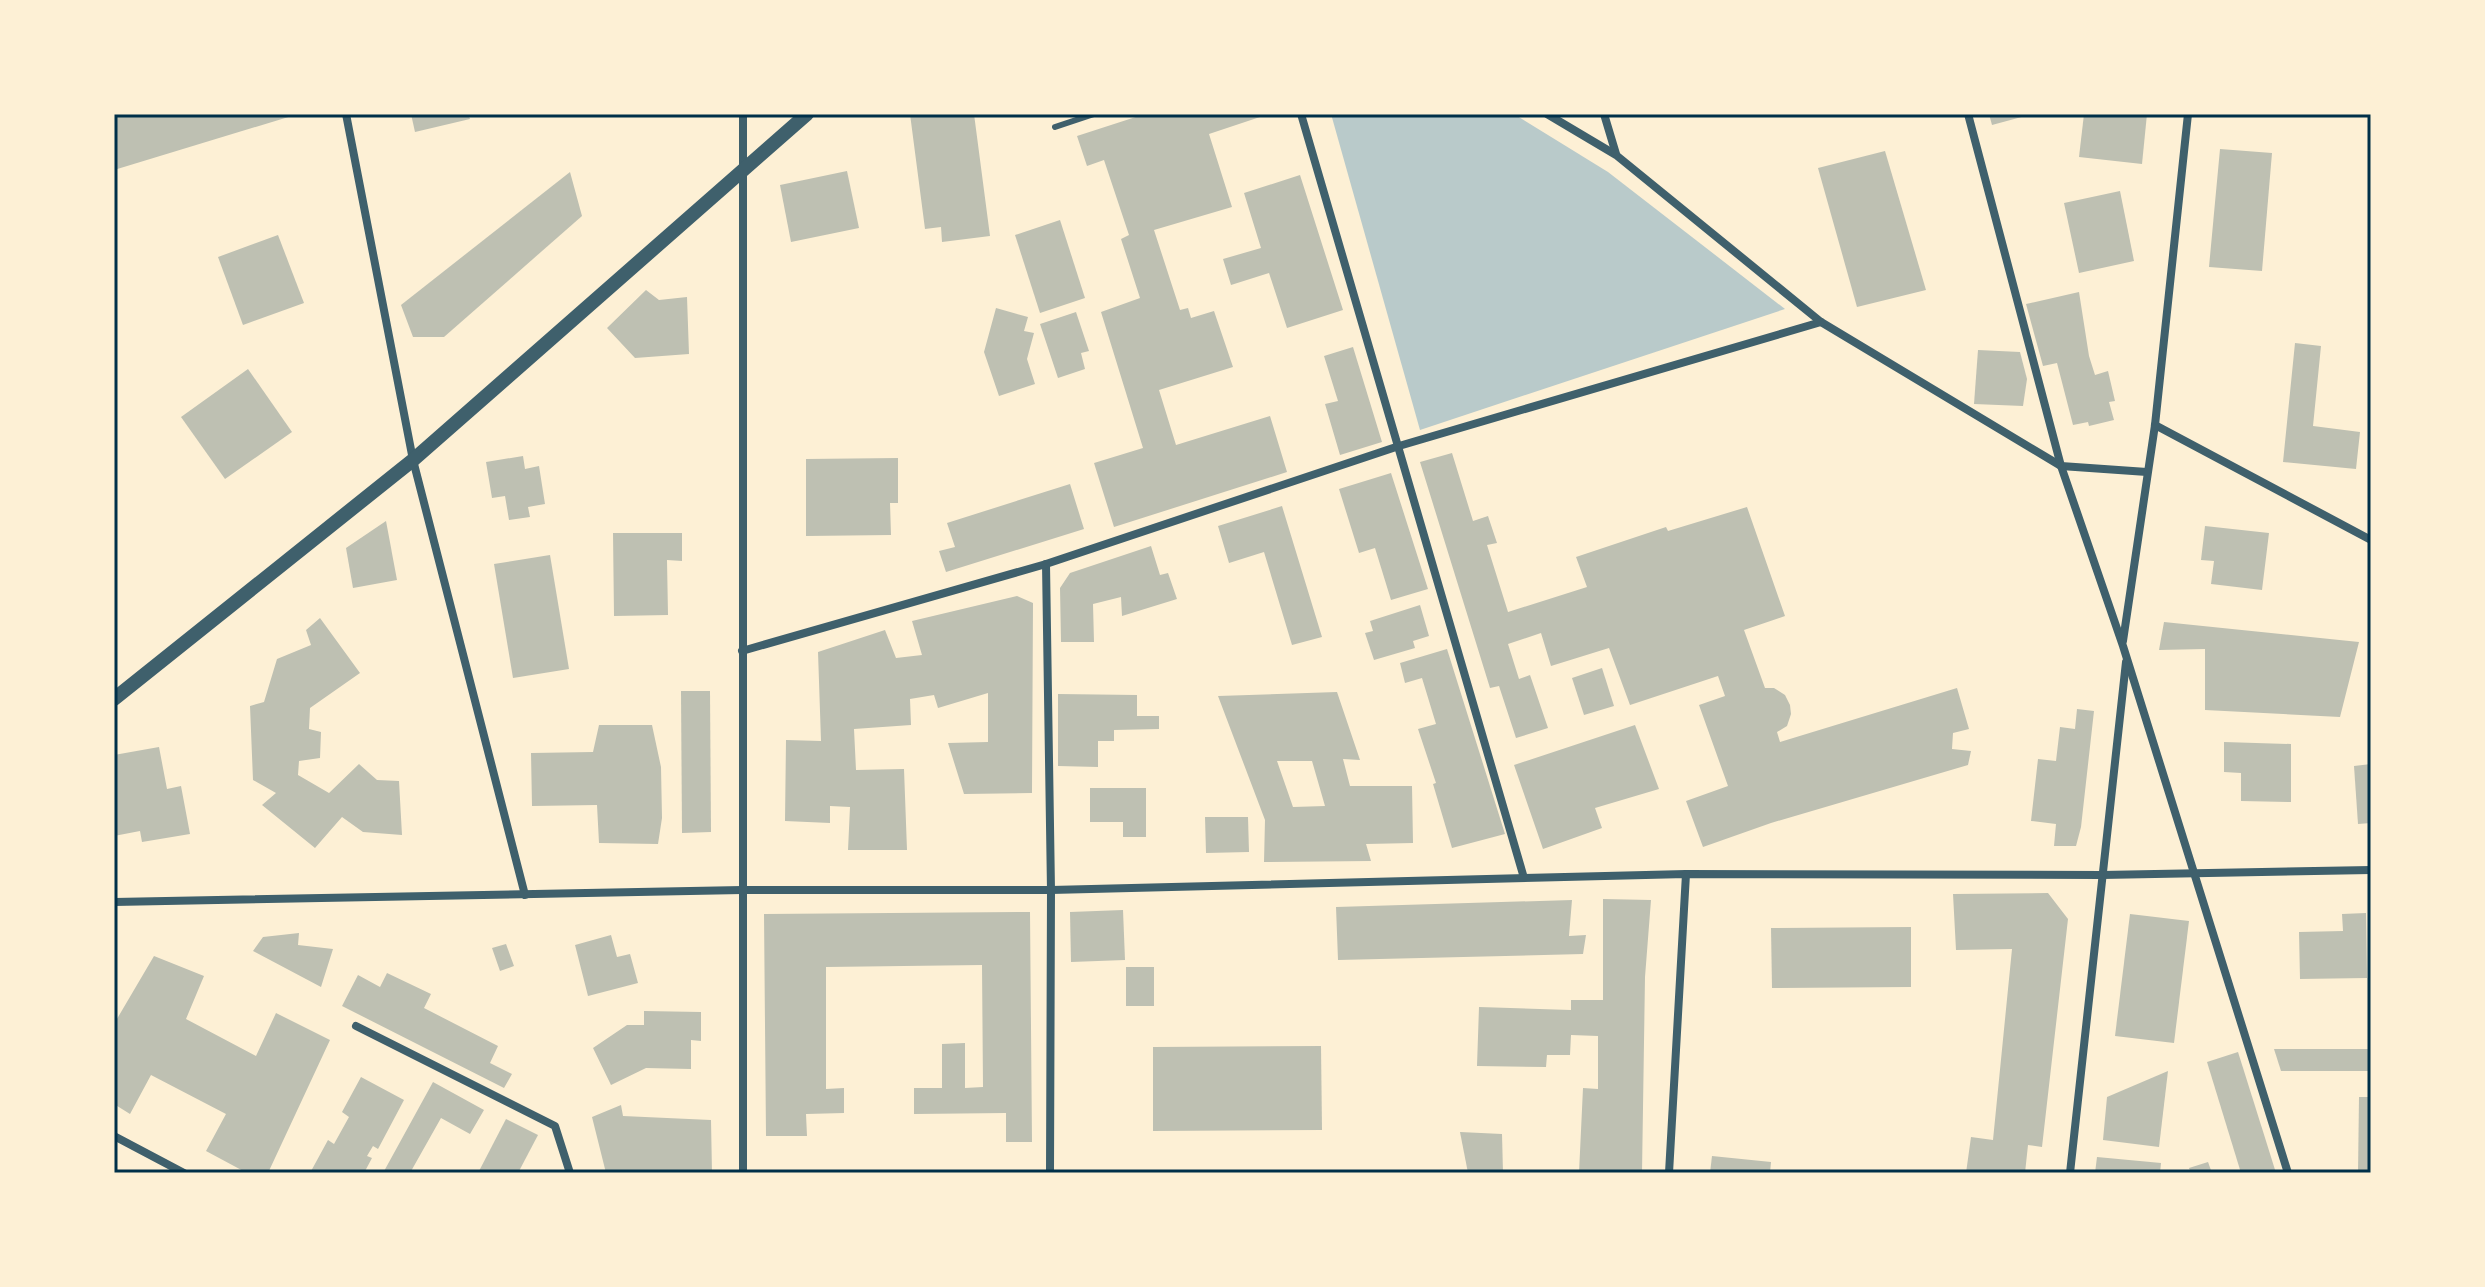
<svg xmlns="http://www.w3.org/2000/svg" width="2485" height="1287" viewBox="0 0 2485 1287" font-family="'IBM Plex Sans',sans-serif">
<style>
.green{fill:#b9caca}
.building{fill:#bec0b2;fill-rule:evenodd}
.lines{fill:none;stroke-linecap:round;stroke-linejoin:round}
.service{stroke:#3f606c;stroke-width:6}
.minor{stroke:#3f606c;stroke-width:8}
.tertiary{stroke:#3f606c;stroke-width:14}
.neatline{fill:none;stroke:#003049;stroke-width:3}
</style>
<rect width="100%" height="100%" fill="#fdf0d5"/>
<polygon class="green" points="1331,114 1514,114 1608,172 1785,309 1420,430"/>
<g class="building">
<polygon points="114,114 295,114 295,115 114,170"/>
<polygon points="411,114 468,114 470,119 415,132"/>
<polygon points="910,114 974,114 990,236 942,242 941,227 925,229"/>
<polygon points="1145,114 1269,114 1209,134 1232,207 1154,230 1180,310 1188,308 1191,318 1214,311 1233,367 1159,390 1176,445 1270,416 1287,472 1114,527 1094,463 1143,448 1101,312 1140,298 1121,239 1129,235 1104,160 1087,166 1077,136"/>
<polygon points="1989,114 2028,114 2029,115 1992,125"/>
<polygon points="2084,114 2147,114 2142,164 2079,157"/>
<polygon points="2220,149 2272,153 2262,271 2209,267"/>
<polygon points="1885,151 1926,290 1857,307 1818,168"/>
<polygon points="847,171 859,228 791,242 780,185"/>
<polygon points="570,172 582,216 444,337 413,337 401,305"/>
<polygon points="1300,175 1343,310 1287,328 1269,273 1231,285 1223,259 1261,248 1244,193"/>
<polygon points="2120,191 2134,261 2079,273 2064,203"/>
<polygon points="1060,220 1085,298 1040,313 1015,235"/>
<polygon points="278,235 304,303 243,325 218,257"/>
<polygon points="646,290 659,300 687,297 689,354 635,358 607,328"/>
<polygon points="2079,292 2089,356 2095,375 2108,371 2115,401 2109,402 2114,420 2089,426 2088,422 2073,425 2057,363 2043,366 2026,304"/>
<polygon points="996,308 1028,317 1024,331 1034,333 1027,359 1035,384 999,396 984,352"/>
<polygon points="1076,312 1089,351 1081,353 1085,369 1058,378 1040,324"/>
<polygon points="2295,343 2321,346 2313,426 2360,432 2356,469 2283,462"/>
<polygon points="1353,347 1382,442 1340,455 1325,404 1338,401 1324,356"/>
<polygon points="1978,350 2020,352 2027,379 2023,406 1974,404"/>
<polygon points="248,369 292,432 225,479 181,417"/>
<polygon points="1452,453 1473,521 1488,516 1497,543 1487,545 1508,612 1587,587 1576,557 1666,527 1668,531 1747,507 1785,616 1744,630 1765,688 1774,688 1785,695 1790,705 1791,714 1787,726 1777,732 1780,742 1957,688 1969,729 1953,733 1952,749 1971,751 1968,765 1771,823 1703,847 1686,801 1728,786 1699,705 1725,696 1718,676 1630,705 1609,648 1551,666 1541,633 1508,644 1519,679 1530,675 1548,728 1516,738 1499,686 1490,688 1420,462"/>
<polygon points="523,456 525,469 539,466 545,504 528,507 530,517 509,520 505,496 492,498 486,462"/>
<polygon points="898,458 898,503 890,503 891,535 806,536 806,459"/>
<polygon points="1391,473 1428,589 1391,600 1375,548 1359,553 1339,489"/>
<polygon points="1070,484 1084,529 946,572 939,551 955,547 947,523"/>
<polygon points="1282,506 1322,637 1292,645 1264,552 1229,563 1218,526"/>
<polygon points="386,521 397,580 353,588 346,548"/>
<polygon points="2205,526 2269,533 2262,590 2211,584 2214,561 2201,560"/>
<polygon points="613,533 682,533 682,561 667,560 668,615 614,616"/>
<polygon points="1151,546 1160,575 1168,573 1177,599 1122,616 1121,597 1093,604 1094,642 1061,642 1060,588 1070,573"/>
<polygon points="550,555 569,669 513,678 494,564"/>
<polygon points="1017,596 1033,603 1032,793 964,794 948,743 988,742 988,693 938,708 934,695 910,699 911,725 854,729 856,770 904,769 907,850 848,850 850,807 830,806 830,823 785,821 786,740 821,741 818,652 885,630 896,658 922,655 912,621"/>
<polygon points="1420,605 1429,636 1413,641 1415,648 1374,660 1365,633 1373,631 1370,621"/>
<polygon points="320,618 360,673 310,708 309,729 321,732 320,758 299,761 298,775 329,793 359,764 377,780 399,781 402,835 363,832 342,817 315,848 262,805 276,793 253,780 250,706 264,702 277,659 311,645 306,630"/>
<polygon points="2164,622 2359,642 2340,717 2205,710 2205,649 2159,650"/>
<polygon points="1447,649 1505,834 1452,848 1433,784 1436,783 1418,729 1436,724 1422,678 1405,683 1400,663"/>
<polygon points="1602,668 1614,706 1584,715 1572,678"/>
<polygon points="681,691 710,691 711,832 682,833"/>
<path d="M1337 692 1360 760 1343 759 1350 786H1412L1413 843 1366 844 1371 861 1264 862 1265 820 1218 696ZM1277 761H1312L1325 806 1293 807Z"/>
<polygon points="1058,694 1137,695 1137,716 1159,716 1159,729 1114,730 1114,741 1098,741 1098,767 1058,766"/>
<polygon points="2077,709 2094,711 2081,827 2076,846 2054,846 2056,824 2031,821 2038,759 2056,761 2060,727 2075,729"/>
<polygon points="599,725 652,725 661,767 662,818 658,844 599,843 597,805 532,806 531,753 593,752"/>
<polygon points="1635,725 1659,789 1595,808 1602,828 1543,849 1514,765"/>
<polygon points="2224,742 2291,744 2291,802 2241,801 2241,773 2224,772"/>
<polygon points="159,747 167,789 181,786 190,834 142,842 140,831 114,836 114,755"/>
<polygon points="2371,764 2371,823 2358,824 2354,766"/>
<polygon points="1090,788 1146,788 1146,837 1123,837 1123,822 1090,822"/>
<polygon points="1205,817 1248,817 1249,852 1206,853"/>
<polygon points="2048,893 2068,919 2042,1147 2028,1145 2025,1173 1966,1173 1971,1137 1993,1140 2012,949 1956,950 1953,894"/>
<polygon points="1603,899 1651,900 1645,977 1642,1173 1579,1173 1583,1088 1598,1089 1598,1036 1571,1035 1570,1055 1547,1055 1546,1067 1477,1066 1479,1007 1571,1010 1571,1000 1603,1000"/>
<polygon points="1572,900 1569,936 1586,935 1583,954 1338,960 1336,907"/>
<polygon points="1123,910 1125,960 1071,962 1070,912"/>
<polygon points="1030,912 1032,1142 1006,1142 1006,1113 914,1114 914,1088 942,1088 942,1044 965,1043 965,1088 983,1087 982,965 826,967 826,1089 844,1088 844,1113 806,1114 807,1136 766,1136 764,914"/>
<polygon points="2366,913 2367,978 2300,979 2299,932 2343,931 2342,914"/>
<polygon points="2130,914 2189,921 2174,1043 2115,1036"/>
<polygon points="1911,927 1911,987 1772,988 1771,928"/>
<polygon points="299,933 298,945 333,949 321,987 253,951 263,937"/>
<polygon points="611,935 617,957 630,954 638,983 588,996 575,945"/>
<polygon points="506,944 514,966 500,971 492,948"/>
<polygon points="154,956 204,976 186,1019 256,1056 276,1013 330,1040 268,1173 247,1173 206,1151 226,1114 151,1075 130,1114 114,1104 114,1024"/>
<rect x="1126" y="967" width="28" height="39"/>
<polygon points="387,973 431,994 424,1008 498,1046 490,1063 512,1074 504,1088 342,1006 358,975 380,987"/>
<polygon points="644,1011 701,1012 701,1041 691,1040 691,1069 646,1068 611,1085 593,1048 627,1025 644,1025"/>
<polygon points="1321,1046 1322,1130 1153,1131 1153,1047"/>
<polygon points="2274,1049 2371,1049 2371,1071 2281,1071"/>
<polygon points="2238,1052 2266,1141 2276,1173 2241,1173 2207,1062"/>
<polygon points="2168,1071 2159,1147 2103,1140 2107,1097"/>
<polygon points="361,1077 404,1100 378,1149 373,1146 367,1156 372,1158 364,1173 310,1173 328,1140 334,1144 349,1117 342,1112"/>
<polygon points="433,1082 484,1110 470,1134 441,1118 410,1173 383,1173"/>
<polygon points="2359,1097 2371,1097 2371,1173 2358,1173"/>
<polygon points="621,1105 623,1116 711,1120 712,1173 606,1173 592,1117"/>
<polygon points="506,1119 538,1135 518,1173 478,1173"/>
<polygon points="1460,1132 1502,1134 1503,1173 1468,1173"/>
<polygon points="1712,1156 1771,1162 1770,1173 1710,1173"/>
<polygon points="2097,1157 2161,1163 2160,1173 2095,1173"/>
<polygon points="2208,1162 2212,1173 2191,1173 2189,1168"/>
</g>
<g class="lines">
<polyline class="service" points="1055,127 1094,114"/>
<g class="minor">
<polyline points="346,114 413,460 525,895"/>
<polyline points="743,114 743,1173"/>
<polyline points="1301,114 1524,878"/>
<polyline points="1547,114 1616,155 1821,322 2061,466 2147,472"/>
<polyline points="1604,114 1616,154"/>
<polyline points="1968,114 2061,466 2123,646 2288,1173"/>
<polyline points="2155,425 2371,540"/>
<polyline points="1046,564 1051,890 1050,1173"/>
<polyline points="2123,641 2155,425 2188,114"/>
<polyline points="742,651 1046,564 1399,446 1821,322"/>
<polyline points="114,902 742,890 1051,890 1686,874 2102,875 2371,870"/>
<polyline points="356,1026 555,1126 570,1173"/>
<polyline points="114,1136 184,1173"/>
<polyline points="1669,1173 1686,874"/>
<polyline points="2070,1173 2126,662"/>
</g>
<polyline class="tertiary" points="114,699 413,460 807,114"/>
</g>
<rect width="2485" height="1287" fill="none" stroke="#fdf0d5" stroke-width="232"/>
<rect x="116" y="116" width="2253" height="1055" class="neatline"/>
</svg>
